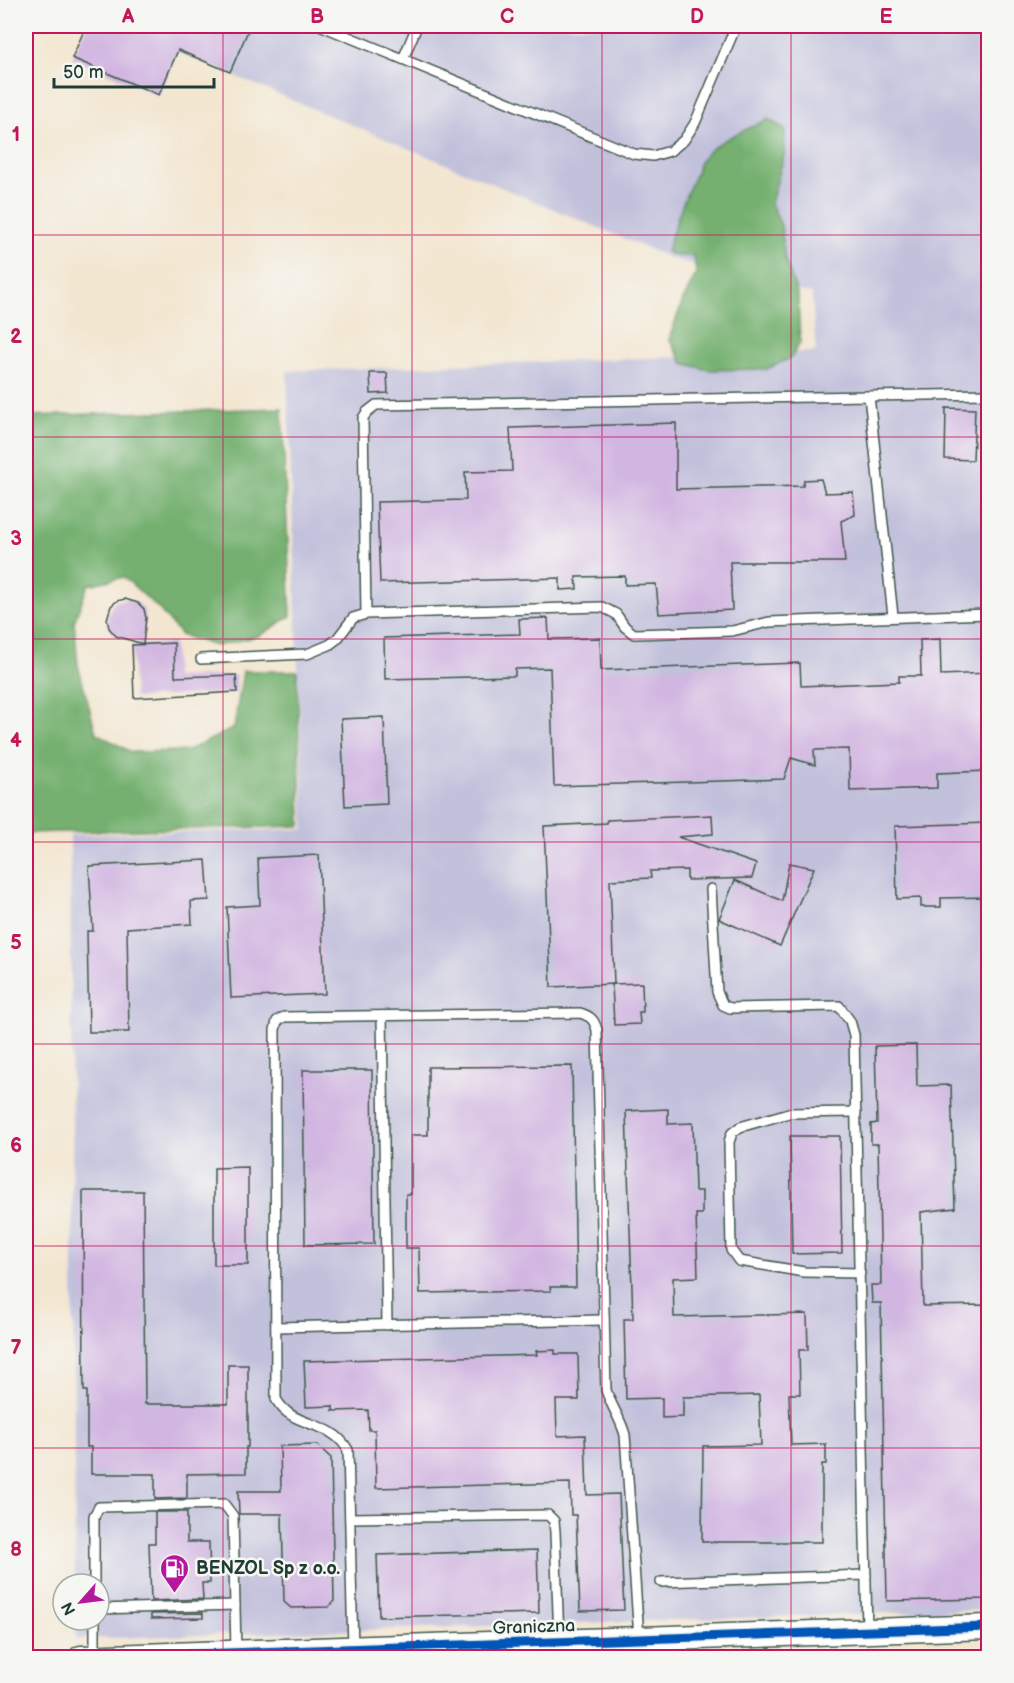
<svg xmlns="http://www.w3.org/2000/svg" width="1014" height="1683" viewBox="0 0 1014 1683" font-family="'Balsamiq Sans',sans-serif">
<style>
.industrial{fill:#c2c1dc}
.forest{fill:#74b06f;stroke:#4a7652;stroke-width:1.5}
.building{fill:#d1b6e1}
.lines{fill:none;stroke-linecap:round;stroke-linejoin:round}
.service-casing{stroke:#3f564b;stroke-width:12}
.tertiary-casing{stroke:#3f564b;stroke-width:27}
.service{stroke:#fff;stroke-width:9}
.tertiary{stroke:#fff;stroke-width:24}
.cycleway-casing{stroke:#f6f6f2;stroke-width:13}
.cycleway{stroke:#0057b8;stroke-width:9}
.grid{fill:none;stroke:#c2185b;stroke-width:1.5;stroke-opacity:0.55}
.labels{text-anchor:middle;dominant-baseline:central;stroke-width:5;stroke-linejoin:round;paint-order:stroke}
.poi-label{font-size:18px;font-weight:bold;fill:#1f3d34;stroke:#f6f6f2;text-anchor:start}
.street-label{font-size:18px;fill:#1f3d34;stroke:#f6f6f2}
.neatline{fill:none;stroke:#c2185b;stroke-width:2}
.grid-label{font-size:20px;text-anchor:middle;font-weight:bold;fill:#c2185b}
</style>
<rect width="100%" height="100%" fill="#f6f6f2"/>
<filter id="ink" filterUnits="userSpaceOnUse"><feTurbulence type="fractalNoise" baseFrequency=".0167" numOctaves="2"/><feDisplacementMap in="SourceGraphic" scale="12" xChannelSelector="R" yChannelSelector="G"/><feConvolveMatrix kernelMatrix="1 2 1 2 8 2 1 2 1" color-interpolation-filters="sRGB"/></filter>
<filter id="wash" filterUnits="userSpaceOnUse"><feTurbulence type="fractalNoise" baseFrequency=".008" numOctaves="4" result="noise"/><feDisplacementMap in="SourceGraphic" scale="24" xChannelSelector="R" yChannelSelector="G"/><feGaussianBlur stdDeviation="1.35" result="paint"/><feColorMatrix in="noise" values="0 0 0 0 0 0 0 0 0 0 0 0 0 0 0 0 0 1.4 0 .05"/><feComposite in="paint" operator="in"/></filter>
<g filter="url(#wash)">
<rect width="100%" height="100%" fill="#f3e6d0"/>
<polygon class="industrial" points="115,26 988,26 988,1610 76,1639 76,1620 99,1620 99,1584 75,1584 70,835 304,829 287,371 816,352 812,294 673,259"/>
<g class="forest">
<path d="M768 119 785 129 784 156 771 203 781 226 785 259 798 296 800 343 791 358 767 369 709 370 683 363 669 339 683 300 696 274 694 256H677L667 252C674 225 684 198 696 173 698 168 700 160 704 156 720 138 748 130 768 119Z"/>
<polygon points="282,408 291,616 259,636 216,646 181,635 159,609 124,577 88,585 74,622 78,665 96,733 131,752 187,751 234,728 243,671 297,671 301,826 26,833 26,416"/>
</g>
<g id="blocks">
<g class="building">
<polygon points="86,26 250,26 230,72 178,50 159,95 72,58"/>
<polygon points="370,373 387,373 388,393 371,394"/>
<polygon points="946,408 975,409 973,460 945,459"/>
<polygon points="676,423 676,489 803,486 804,480 821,479 825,493 853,492 855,515 841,521 845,562 730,562 732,610 659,614 656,584 625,585 625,576 576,577 577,589 560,590 560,578 380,583 377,502 466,500 465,472 512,471 510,428"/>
<polygon points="125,599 138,603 144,609 146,618 143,644 116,636 109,628 107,619 111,606 117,601"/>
<polygon points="548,618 549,639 600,638 601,670 800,663 801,686 899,682 899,676 921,676 920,640 940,639 941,675 988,673 988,771 937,773 937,788 850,791 849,749 814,750 815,765 791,758 784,779 554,786 550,668 515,669 515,676 385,679 384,638 520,634 519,619"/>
<polygon points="174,643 175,677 236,675 237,692 134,698 132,645"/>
<polygon points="384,717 387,804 345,806 341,719"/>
<polygon points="712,815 713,834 678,837 756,864 752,878 687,880 687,870 650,871 651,878 610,880 614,984 551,987 544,826 607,823 607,820"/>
<polygon points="988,823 988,897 941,898 941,907 921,907 921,898 897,899 895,826"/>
<polygon points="319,855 325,994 231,998 227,907 260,905 258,858"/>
<polygon points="206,860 209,900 191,901 192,924 127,928 129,1032 89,1032 87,931 93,931 89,866"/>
<polygon points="789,863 814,868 780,946 719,919 735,880 782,901"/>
<polygon points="642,983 643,1012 639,1012 640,1024 614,1025 612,984"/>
<polygon points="916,1045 917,1086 951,1085 955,1208 921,1212 923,1306 988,1305 988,1599 887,1601 881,1303 872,1303 871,1285 881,1285 878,1144 871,1144 871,1124 877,1123 875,1046"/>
<polygon points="572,1066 576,1287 550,1287 551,1291 420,1293 419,1248 406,1248 406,1194 411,1194 411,1135 428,1135 428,1067"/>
<polygon points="303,1070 372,1070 374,1244 305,1245"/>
<polygon points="668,1109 668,1124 693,1123 695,1191 702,1191 702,1214 696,1214 698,1277 673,1278 674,1317 807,1314 808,1350 799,1350 800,1394 789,1394 791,1445 826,1444 826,1464 822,1464 822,1542 702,1542 703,1446 761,1445 759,1395 683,1397 683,1417 662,1418 662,1398 626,1399 624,1319 633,1319 626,1111"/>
<polygon points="790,1136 840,1136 842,1253 792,1254"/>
<polygon points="248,1167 248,1265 214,1265 214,1168"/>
<polygon points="83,1191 143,1191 145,1404 228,1404 228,1365 248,1365 248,1447 246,1447 246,1473 187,1474 187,1498 155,1499 155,1474 91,1474 91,1447 87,1447 87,1391 84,1391"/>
<polygon points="555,1350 555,1354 578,1354 579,1400 556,1400 557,1436 585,1435 587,1495 619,1494 624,1610 580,1611 576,1515 571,1515 570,1483 376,1488 375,1430 369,1430 368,1410 333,1411 333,1406 306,1407 304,1361 537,1355 536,1351"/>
<polygon points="317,1445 331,1458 334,1601 328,1607 291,1608 284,1602 282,1514 239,1514 238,1491 281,1491 280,1446"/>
<polygon points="155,1512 187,1512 187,1542 209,1542 210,1583 202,1583 203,1599 151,1601 149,1543 155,1543"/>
<polygon points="537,1550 539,1613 379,1617 377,1555"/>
<polygon points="203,1613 203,1618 151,1619 151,1614"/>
</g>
</g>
</g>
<g filter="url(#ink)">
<use href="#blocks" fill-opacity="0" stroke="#3f564b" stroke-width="1.5"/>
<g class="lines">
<defs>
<g id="service">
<polyline points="322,26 634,154 653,156 670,151 684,140 695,123 736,26"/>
<polyline points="403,59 417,26"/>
<polyline points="869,396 988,394"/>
<polyline points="366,614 363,418 367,412 376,405 869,396 893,616"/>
<polyline points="201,659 307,654 329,645 337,639 353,618 366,614 602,607 616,614 625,627 634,634 732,631 769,622 988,614"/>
<polyline points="711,889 717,992 723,1005 730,1008 839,1006 850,1021 854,1035 867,1630"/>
<polyline points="382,1016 387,1325"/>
<polyline points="856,1112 789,1113 740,1127 732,1133 729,1142 731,1250 739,1261 804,1272 860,1273"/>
<polyline points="276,1327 604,1320"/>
<polyline points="350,1518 548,1515 554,1521 555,1532 559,1640"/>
<polyline points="661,1582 866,1575"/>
<polyline points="94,1584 94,1516 99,1507 224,1504 233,1516 236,1652"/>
<polyline points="99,1609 235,1605"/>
<polyline points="95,1620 95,1656"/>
<path d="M353 1649 348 1450C330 1418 293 1430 276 1399L275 1030 277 1021 284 1017 580 1013C590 1016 594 1019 597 1030L606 1390C611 1406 621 1419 625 1435L639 1638"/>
</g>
<polyline id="tertiary" points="81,1658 988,1627"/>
</defs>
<use href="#service" class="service-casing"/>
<use href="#tertiary" class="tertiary-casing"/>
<use href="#service" class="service"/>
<use href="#tertiary" class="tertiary"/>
<defs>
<polyline id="cycleway" points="81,1658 988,1627"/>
</defs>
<use href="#cycleway" class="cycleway-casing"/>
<use href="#cycleway" class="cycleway"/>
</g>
</g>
<path class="grid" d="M223 26V1658M412 26V1658M602 26V1658M791 26V1658M26 235H988M26 437H988M26 639H988M26 842H988M26 1044H988M26 1246H988M26 1448H988"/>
<defs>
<symbol id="fuel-pin" viewBox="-11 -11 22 30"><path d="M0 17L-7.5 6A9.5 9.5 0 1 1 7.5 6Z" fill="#b5179e" stroke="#f6f6f2"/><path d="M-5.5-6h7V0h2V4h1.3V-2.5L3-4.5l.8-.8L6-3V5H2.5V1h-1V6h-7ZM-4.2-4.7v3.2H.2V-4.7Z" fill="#fff"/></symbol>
</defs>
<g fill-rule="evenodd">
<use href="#fuel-pin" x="158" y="1552" width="33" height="45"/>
</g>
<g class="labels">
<g class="poi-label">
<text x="196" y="1568">BENZOL Sp z o.o.</text>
</g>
<g class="street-label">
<text transform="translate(534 1627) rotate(-2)">Graniczna</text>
</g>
</g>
<rect width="1014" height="1683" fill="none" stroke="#f6f6f2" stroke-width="66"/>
<g transform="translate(81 1602) rotate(242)"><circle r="28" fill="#f6f6f2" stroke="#a0aca6" stroke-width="1.5"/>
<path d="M0-4.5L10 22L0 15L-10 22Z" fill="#b5179e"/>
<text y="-9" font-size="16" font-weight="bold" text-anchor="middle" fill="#1f3d34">N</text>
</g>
<path d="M54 78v9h160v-9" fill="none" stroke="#1f3d34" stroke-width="3"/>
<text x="63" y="78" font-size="18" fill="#1f3d34" stroke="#f6f6f2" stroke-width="4.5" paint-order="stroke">50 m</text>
<rect x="33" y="33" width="948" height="1617" class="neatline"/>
<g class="grid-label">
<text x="128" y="23">A</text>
<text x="317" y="23">B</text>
<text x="507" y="23">C</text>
<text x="697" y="23">D</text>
<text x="886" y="23">E</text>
<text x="16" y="141">1</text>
<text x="16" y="343">2</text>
<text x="16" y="545">3</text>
<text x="16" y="747">4</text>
<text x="16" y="949">5</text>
<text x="16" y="1152">6</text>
<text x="16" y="1354">7</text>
<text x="16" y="1556">8</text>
</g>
</svg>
